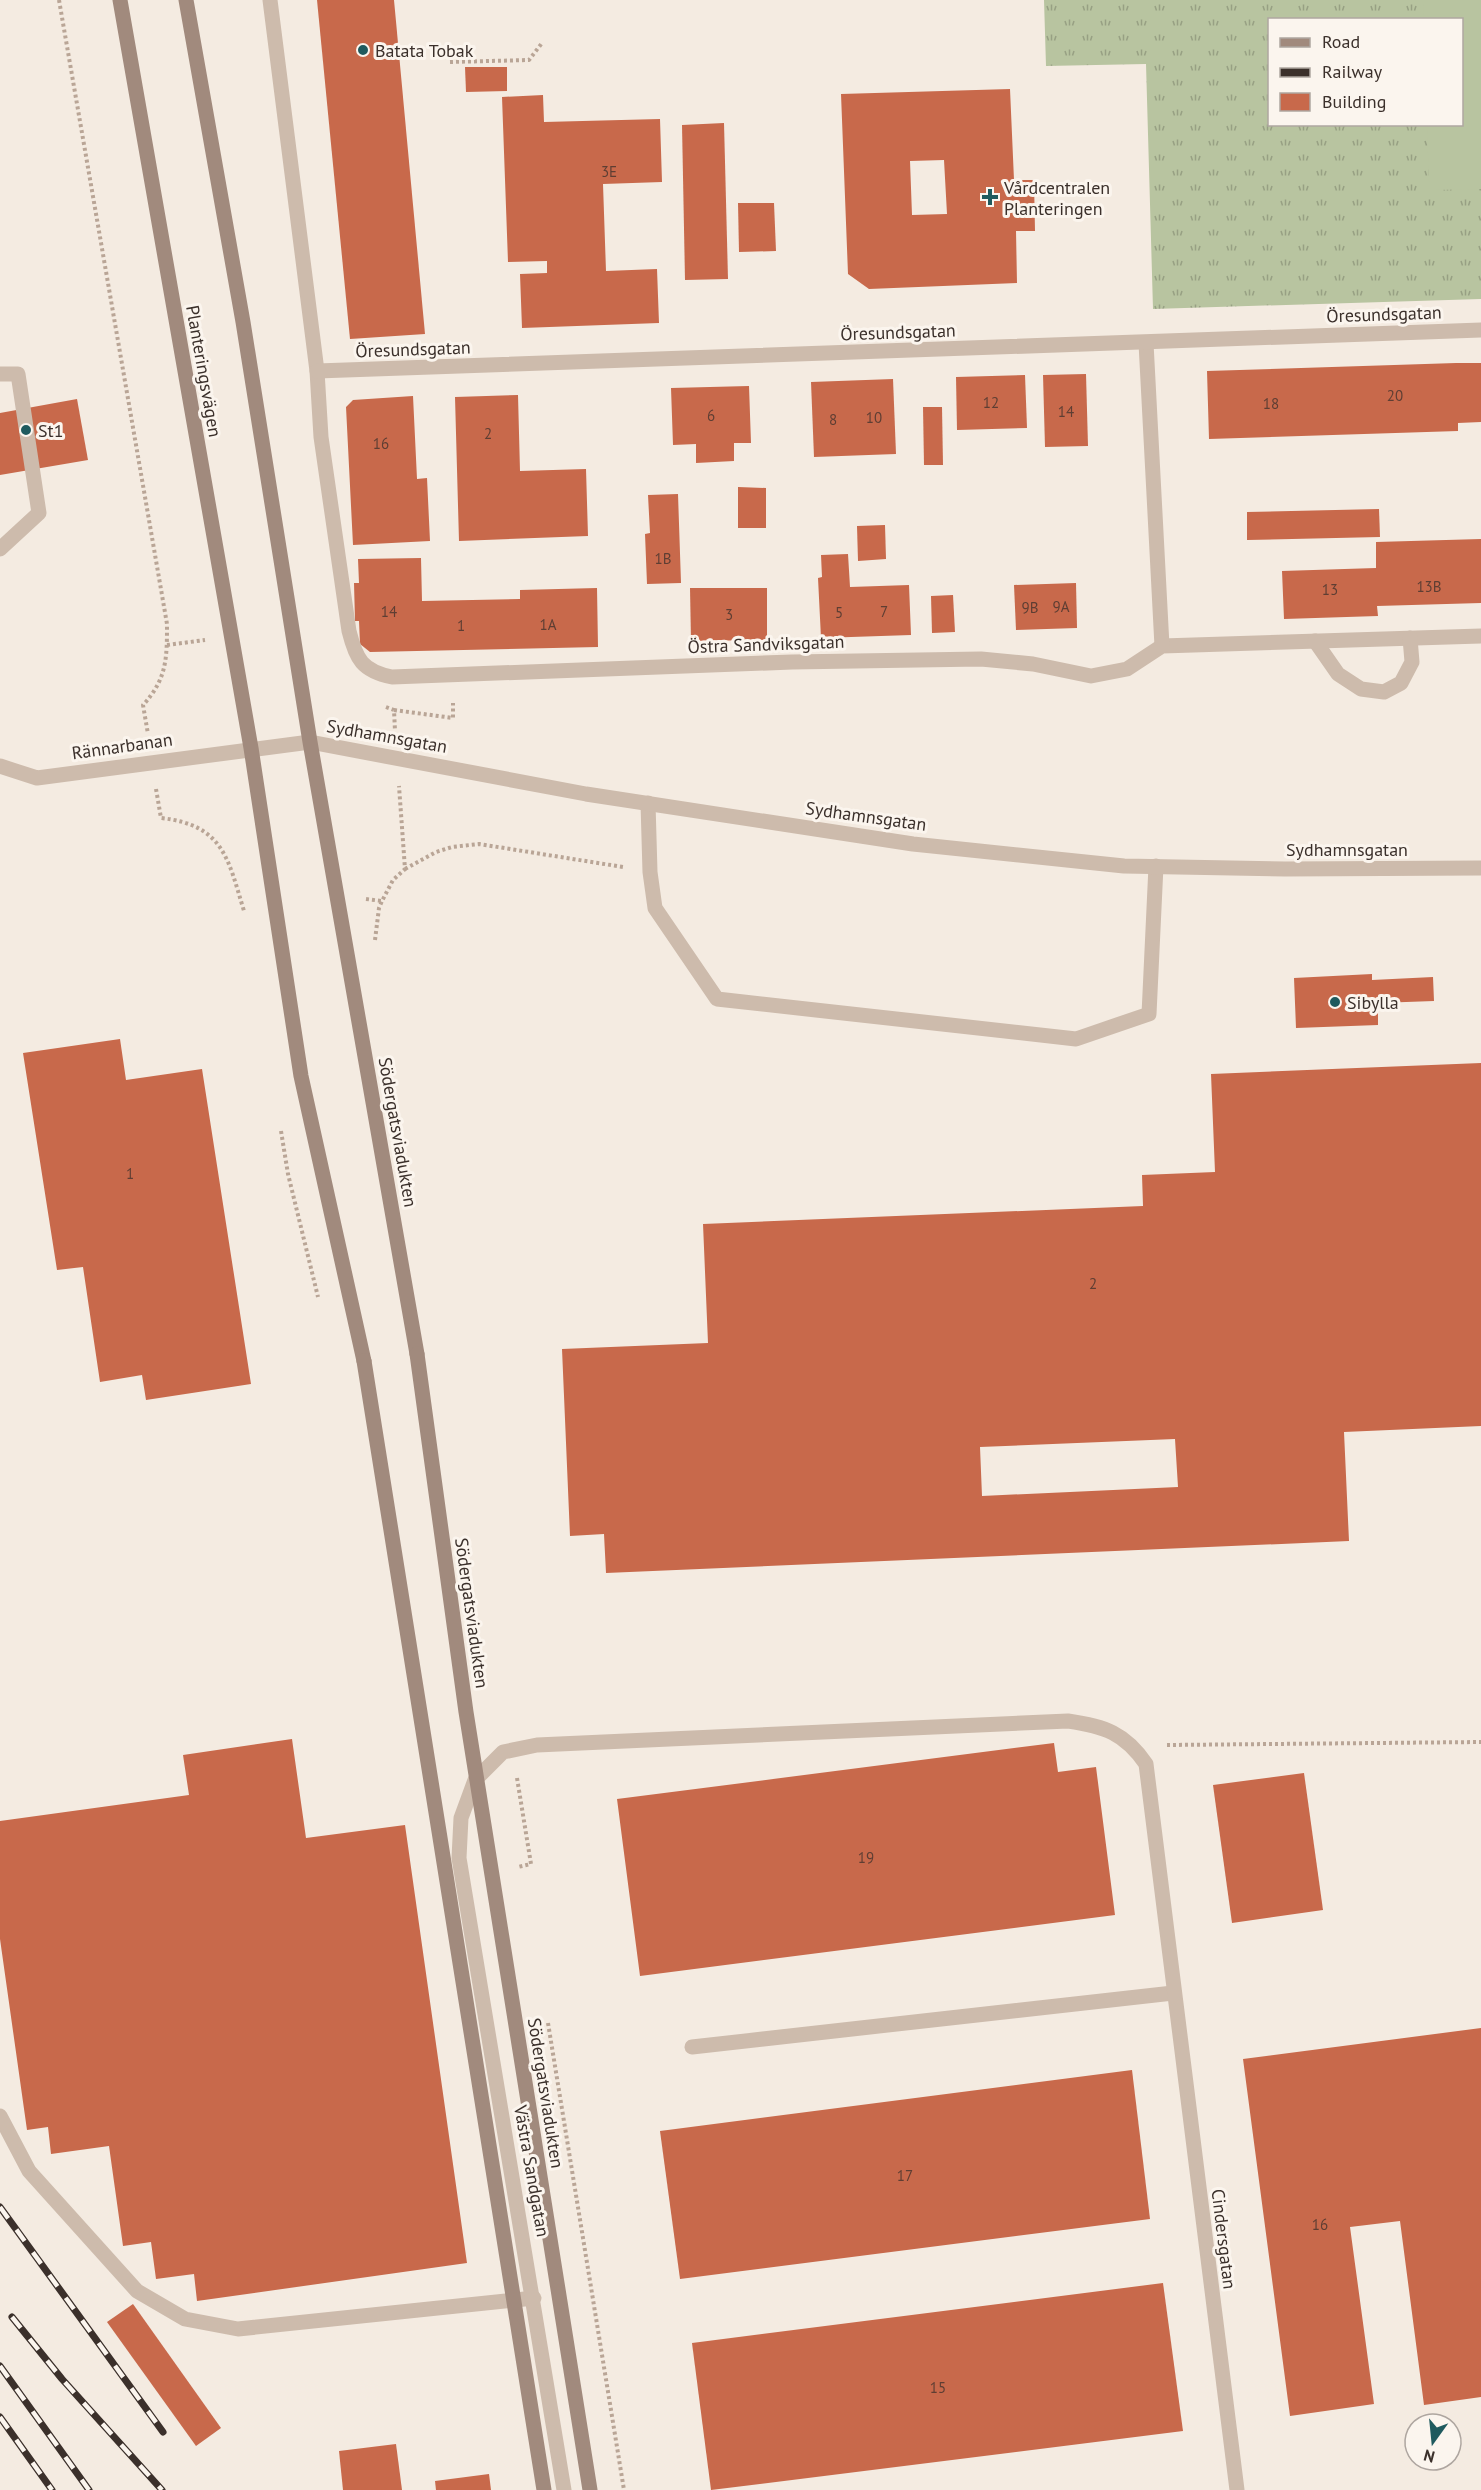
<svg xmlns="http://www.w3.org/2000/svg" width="1481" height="2490" viewBox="0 0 1481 2490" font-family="'PT Sans',sans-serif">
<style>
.grass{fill:url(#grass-tufts);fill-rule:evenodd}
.garden{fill:#b8c4a0}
.building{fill:#c8694b;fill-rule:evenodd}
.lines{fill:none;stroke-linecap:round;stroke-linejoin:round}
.path{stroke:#b9a596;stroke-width:4;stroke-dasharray:3 3;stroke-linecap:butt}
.lane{stroke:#cdbbac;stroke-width:15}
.street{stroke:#cdbbac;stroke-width:15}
.secondary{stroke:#a18a7d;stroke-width:15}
.rail-casing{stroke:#3b302b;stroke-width:7}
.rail{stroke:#fbf5ee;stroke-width:4.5;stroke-dasharray:14;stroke-linecap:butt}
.path-bridge{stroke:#b9a596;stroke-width:4;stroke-dasharray:3 3;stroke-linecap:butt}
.secondary-bridge{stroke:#a18a7d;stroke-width:15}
.poi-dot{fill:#1f5a5e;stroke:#fbf5ee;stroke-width:2}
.labels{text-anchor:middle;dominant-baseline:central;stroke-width:6;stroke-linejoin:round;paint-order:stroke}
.number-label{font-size:15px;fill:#5e3e33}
.poi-label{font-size:18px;fill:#3b302b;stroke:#fbf5ee;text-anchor:start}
.street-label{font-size:18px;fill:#3b302b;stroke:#fbf5ee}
</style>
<defs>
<pattern id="grass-tufts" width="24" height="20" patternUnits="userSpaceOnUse" patternTransform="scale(1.5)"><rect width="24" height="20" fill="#b8c4a0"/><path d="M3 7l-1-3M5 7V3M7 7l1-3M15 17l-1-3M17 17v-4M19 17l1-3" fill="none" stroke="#97a083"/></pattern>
</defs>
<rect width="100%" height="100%" fill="#f4ebe1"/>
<path class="grass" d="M1044 0H1481V299L1153 309 1146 64 1046 66ZM1270 20H1462V124H1270Z"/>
<polygon class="garden" points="1423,0 1481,0 1481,189 1437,190 1429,181 1427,125 1462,124 1462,20 1424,19"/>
<g class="building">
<polygon points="317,0 394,0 425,334 350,339"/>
<polygon points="465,67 507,67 507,91 466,92"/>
<path d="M1010 89 1014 180H1034L1035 231H1016L1017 283 869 289 848 274 841 94ZM944 160 947 214 912 215 910 161Z"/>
<polygon points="543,95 544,122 660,119 662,182 603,184 606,271 657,269 659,323 522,328 520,274 547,273 547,261 508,262 502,97"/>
<polygon points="724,123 728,279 685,280 682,125"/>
<polygon points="738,203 774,203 776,251 739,252"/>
<polygon points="1456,363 1481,363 1481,422 1458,423 1458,431 1209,439 1207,371"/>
<polygon points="1086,374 1088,446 1045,447 1043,375"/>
<polygon points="1025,375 1027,428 957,430 956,377"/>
<polygon points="893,379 896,454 814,457 811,382"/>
<polygon points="749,386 751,443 734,443 734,461 696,463 696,444 673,445 671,388"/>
<polygon points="518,395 520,471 586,469 588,536 459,541 455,397"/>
<polygon points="413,396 417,479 427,478 430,541 353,545 346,407 353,400"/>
<polygon points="77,399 88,460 0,475 0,413"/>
<polygon points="923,407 942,407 943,465 924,465"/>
<polygon points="738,487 766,488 766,528 738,528"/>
<polygon points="678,494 681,583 647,584 645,534 650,533 648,495"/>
<polygon points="1379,509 1380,537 1247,540 1247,512"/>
<polygon points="885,525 886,559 858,561 857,526"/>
<polygon points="1481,539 1481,603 1377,606 1378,616 1284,619 1282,571 1376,568 1376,542"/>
<polygon points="848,554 850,587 909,585 911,635 821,638 818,578 822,577 821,555"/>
<polygon points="421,558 422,601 520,599 520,590 597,588 598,647 370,652 360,644 359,621 355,621 354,583 359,583 358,559"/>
<polygon points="1076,583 1077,628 1016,630 1014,585"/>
<polygon points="690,588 767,588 767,640 691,641"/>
<polygon points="953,595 955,632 932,633 931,596"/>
<polygon points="1372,974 1372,980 1433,977 1434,1001 1378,1003 1378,1025 1296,1028 1294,978"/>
<polygon points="120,1039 126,1080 202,1069 251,1384 146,1400 142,1375 100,1382 83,1267 57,1270 23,1053"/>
<path d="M1481 1063V1426L1344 1432 1349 1541 606 1573 604 1534 570 1536 562 1349 708 1343 703 1224 1143 1206 1142 1175 1215 1172 1211 1074ZM1175 1439 1178 1487 982 1496 980 1447Z"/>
<polygon points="292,1739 306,1838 405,1825 467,2263 197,2301 194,2274 156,2279 151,2242 123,2246 109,2146 51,2154 48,2127 27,2130 0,1939 0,1821 189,1795 183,1755"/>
<polygon points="1054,1743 1058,1772 1096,1767 1115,1915 640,1976 617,1799"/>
<polygon points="1304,1773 1323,1910 1232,1923 1213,1785"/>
<polygon points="1481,2028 1481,2397 1424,2405 1400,2221 1350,2227 1374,2404 1290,2416 1243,2059"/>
<polygon points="1132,2070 1150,2219 680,2279 660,2131"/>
<polygon points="1163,2283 1183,2431 711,2490 692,2343"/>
<polygon points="133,2304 221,2428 196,2446 107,2322"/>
<polygon points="396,2444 402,2490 343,2490 339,2451"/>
<polygon points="489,2474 491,2490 436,2490 435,2481"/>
</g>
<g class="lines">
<g class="path">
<path d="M59 0 167 624C167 658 167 679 143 705L148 734"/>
<polyline points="450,62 529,60 542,43"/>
<polyline points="167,645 205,640"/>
<polyline points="386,707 394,710 395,731"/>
<polyline points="394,710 453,718 453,703"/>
<path d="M156 789 161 818C224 825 228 859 244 911"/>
<polyline points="405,869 436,852 452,847 479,844 623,867"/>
<polyline points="366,899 382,901 393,880 405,869 399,786"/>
<polyline points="375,940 379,908 382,901"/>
<polyline points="281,1131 288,1174 318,1297"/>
<polyline points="1167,1745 1481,1742"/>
<polyline points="517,1778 531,1864 518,1867"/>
</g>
<g class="lane">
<polyline points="0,374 18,374 39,513 0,549"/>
<polyline points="648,803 650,872 655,908 717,999 1076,1039 1149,1014 1156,866"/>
<polyline points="692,2047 1173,1993"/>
<polyline points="0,2116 29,2171 137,2291 185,2319 238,2329 534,2298"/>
</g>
<g class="street">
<path d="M270 0 317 371 321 437 349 631C356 659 362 671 392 677L792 662 981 659 1033 664 1091 676 1127 669 1162 646 1481 636"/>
<polyline points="1146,343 1162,646"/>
<polyline points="317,371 1481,330"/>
<polyline points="1315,641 1338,674 1361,689 1384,692 1401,683 1412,662 1410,638"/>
<polyline points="0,766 37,778 310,742 586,794 913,844 1124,866 1285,869 1481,868"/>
<path d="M564 2490 459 1858 461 1818 475 1780 503 1752 537 1745 1068 1721C1104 1726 1125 1733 1146 1764L1237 2490"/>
</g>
<g class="secondary">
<polyline points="120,0 251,748 301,1076 364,1361"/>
<polyline points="186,0 243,322 310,742 417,1354"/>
</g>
<defs>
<g id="rail">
<polyline points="0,2207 163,2432"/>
<polyline points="12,2317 62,2379 162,2490"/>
<polyline points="0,2366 89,2490"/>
<polyline points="0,2417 52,2490"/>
</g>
</defs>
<use href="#rail" class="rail-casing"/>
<use href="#rail" class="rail"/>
<polyline class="path-bridge" points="548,2023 624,2490"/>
<g class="secondary-bridge">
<polyline points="417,1354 466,1712 590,2490"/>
<polyline points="364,1361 544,2490"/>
</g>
</g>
<g class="poi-dot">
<circle cx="363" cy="50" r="6"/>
<path d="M987 188h6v6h6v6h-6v6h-6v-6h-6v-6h6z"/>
<circle cx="26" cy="430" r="6"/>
<circle cx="1335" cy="1002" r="6"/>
</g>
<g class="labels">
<g class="number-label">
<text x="609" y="171">3E</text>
<text x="1395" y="395">20</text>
<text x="991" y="402">12</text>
<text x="1271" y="403">18</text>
<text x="1066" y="411">14</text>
<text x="711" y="415">6</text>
<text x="874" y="417">10</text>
<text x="833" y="419">8</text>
<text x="488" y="433">2</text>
<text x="381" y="443">16</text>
<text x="663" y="558">1B</text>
<text x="1429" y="586">13B</text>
<text x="1330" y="589">13</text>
<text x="1061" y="606">9A</text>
<text x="1030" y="607">9B</text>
<text x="389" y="611">14</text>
<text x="884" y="611">7</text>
<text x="839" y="612">5</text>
<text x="729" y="614">3</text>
<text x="548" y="624">1A</text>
<text x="461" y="625">1</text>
<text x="130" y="1173">1</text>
<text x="1093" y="1283">2</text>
<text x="866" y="1857">19</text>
<text x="905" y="2175">17</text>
<text x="1320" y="2224">16</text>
<text x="938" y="2387">15</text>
</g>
<g class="poi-label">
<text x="375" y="50">Batata Tobak</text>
<text x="1004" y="187">Vårdcentralen<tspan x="1004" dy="21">Planteringen</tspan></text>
<text x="38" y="430">St1</text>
<text x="1347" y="1002">Sibylla</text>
</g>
<g class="street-label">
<text transform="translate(1384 314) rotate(-2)">Öresundsgatan</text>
<text transform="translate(898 332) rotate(-2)">Öresundsgatan</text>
<text transform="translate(413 349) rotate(-2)">Öresundsgatan</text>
<text transform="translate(204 371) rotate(80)">Planteringsvägen</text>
<text transform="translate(766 644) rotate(-2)">Östra Sandviksgatan</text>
<text transform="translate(387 736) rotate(10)">Sydhamnsgatan</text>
<text transform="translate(122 746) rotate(-8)">Rännarbanan</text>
<text transform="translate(866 816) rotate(8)">Sydhamnsgatan</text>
<text x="1347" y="849">Sydhamnsgatan</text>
<text transform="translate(398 1132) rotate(80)">Södergatsviadukten</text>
<text transform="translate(472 1613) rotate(82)">Södergatsviadukten</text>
<text transform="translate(546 2093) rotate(81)">Södergatsviadukten</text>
<text transform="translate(532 2171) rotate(80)">Västra Sandgatan</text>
<text transform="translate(1224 2239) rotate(83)">Cindersgatan</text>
</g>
</g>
<rect x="1268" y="18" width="195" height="108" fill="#fbf5ee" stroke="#aea6a0" stroke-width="1.5"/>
<rect x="1280" y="38" width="30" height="9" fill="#a18a7d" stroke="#aea6a0" stroke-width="1.5"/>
<text x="1322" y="48" font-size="18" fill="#3b302b">Road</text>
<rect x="1280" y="68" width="30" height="9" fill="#3b302b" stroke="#aea6a0" stroke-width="1.5"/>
<text x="1322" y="78" font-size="18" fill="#3b302b">Railway</text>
<rect x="1280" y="93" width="30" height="18" fill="#c8694b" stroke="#aea6a0" stroke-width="1.5"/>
<text x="1322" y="108" font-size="18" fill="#3b302b">Building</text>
<g transform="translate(1433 2442) rotate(195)"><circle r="28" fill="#fbf5ee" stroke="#aea6a0" stroke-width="1.5"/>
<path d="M0-4.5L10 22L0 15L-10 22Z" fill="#1f5a5e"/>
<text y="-9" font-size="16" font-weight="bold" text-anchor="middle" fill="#3b302b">N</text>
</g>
</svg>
